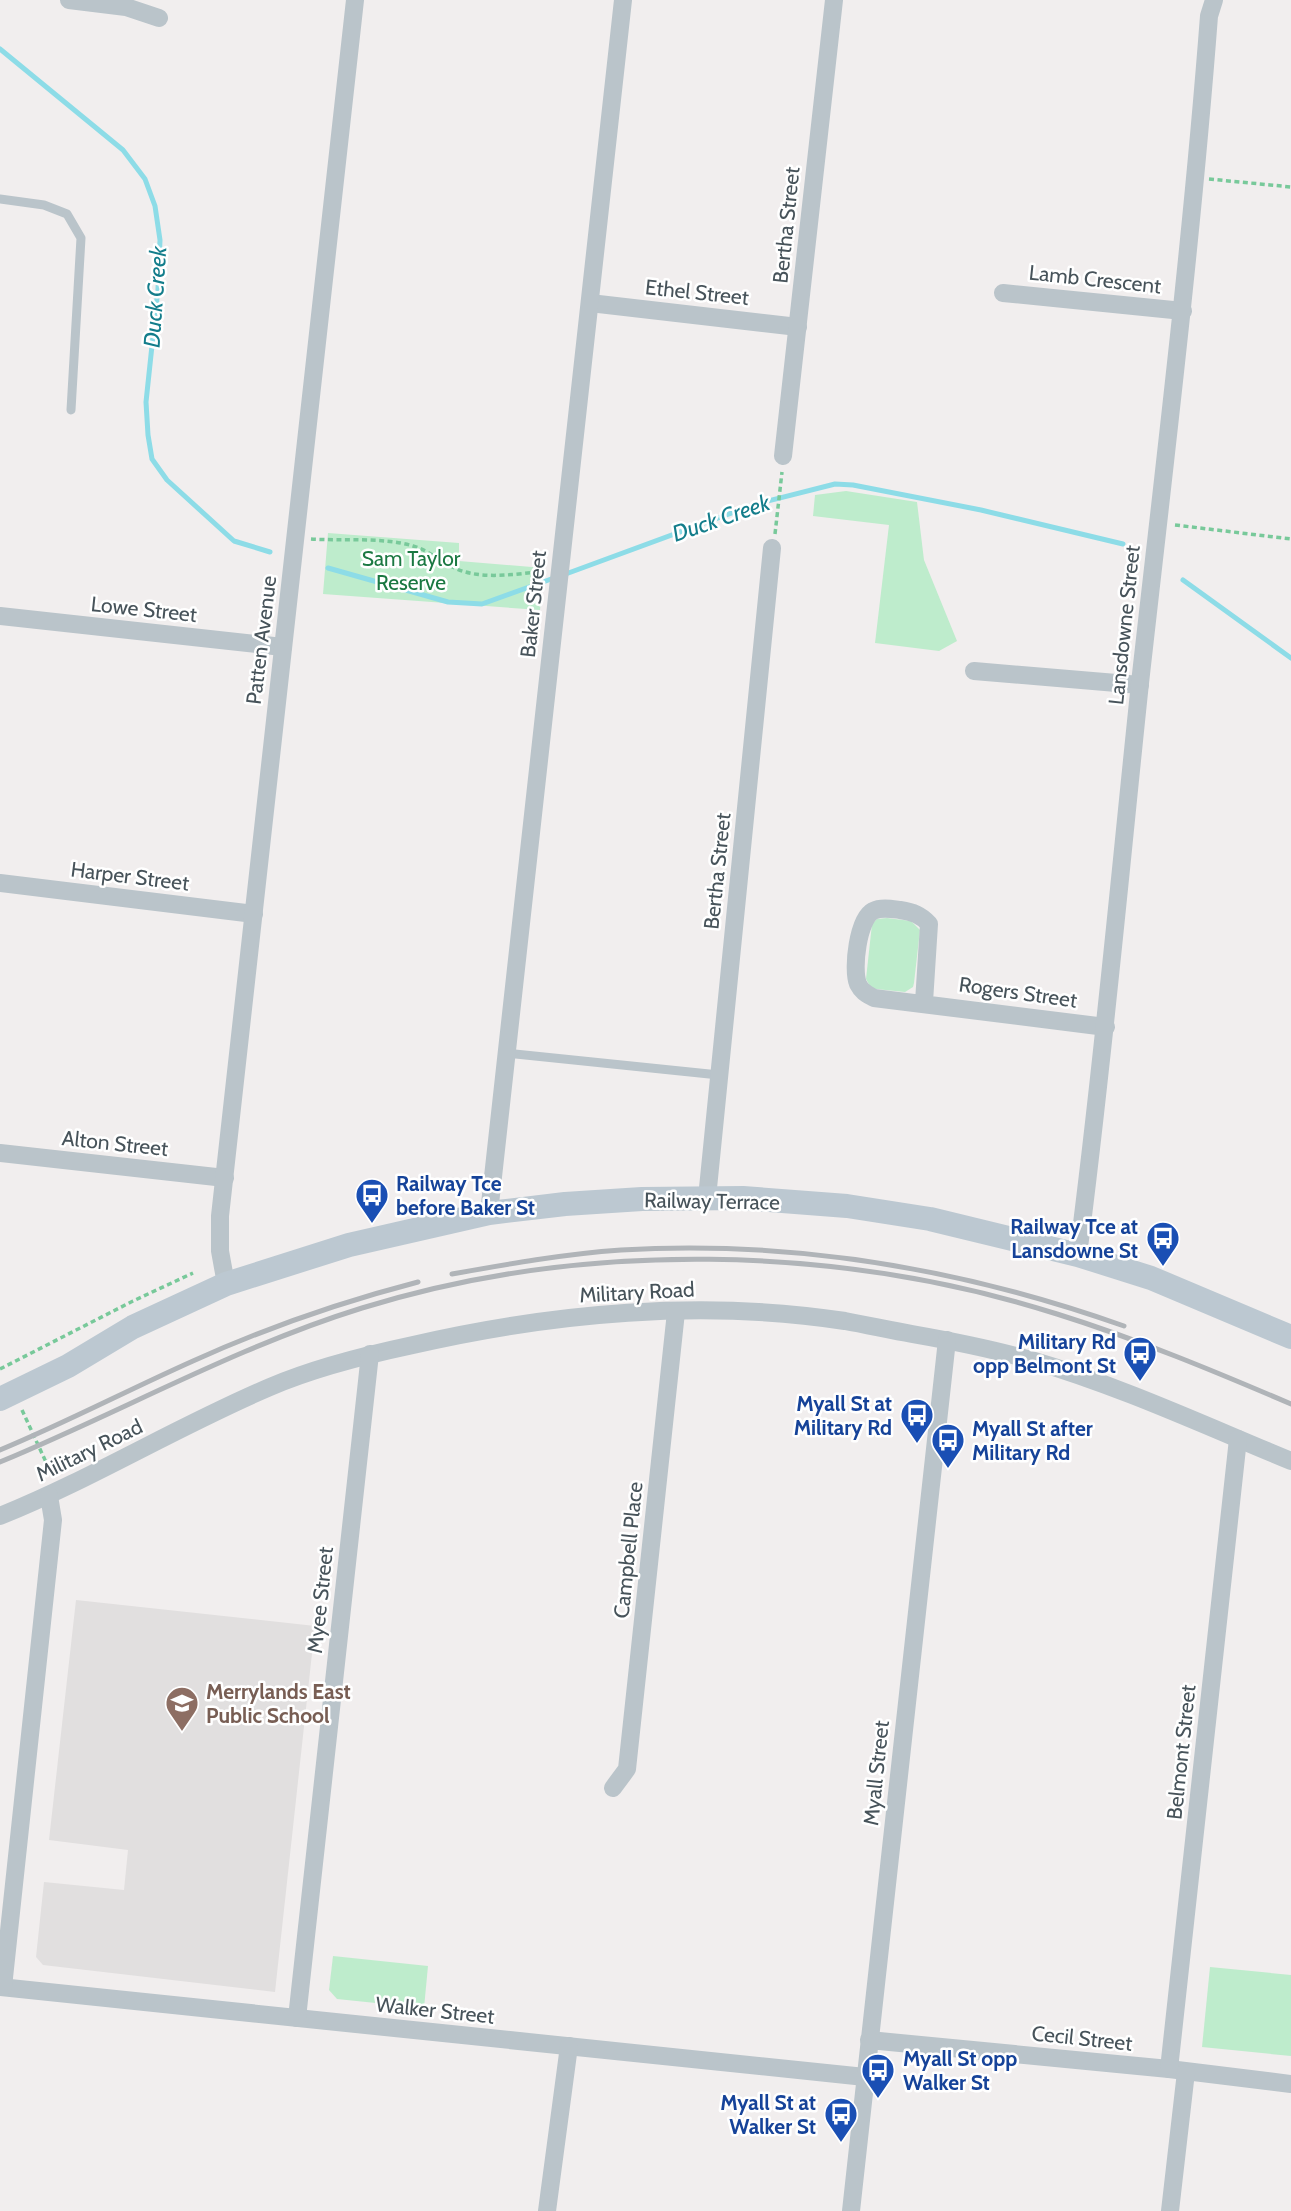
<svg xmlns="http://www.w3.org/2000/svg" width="1291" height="2211" viewBox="0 0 1291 2211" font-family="Cabin,sans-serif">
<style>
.education{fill:#e1dfdf}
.green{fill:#beeccc}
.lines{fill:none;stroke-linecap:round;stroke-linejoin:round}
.stream{stroke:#8ddce7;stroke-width:5}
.path{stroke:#78c99a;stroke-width:3.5;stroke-dasharray:5 3.5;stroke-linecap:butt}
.lane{stroke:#bac4ca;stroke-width:9}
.street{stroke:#bac4ca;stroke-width:18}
.secondary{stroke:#bcc8d1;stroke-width:24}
.rail{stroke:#b0b4b8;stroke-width:5}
.labels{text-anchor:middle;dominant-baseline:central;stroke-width:5;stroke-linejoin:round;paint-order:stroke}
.street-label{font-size:21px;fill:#47535a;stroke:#fff}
.park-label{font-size:21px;fill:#1b7842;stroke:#fff}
.transit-label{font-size:21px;font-weight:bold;fill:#164399;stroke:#fff;text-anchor:end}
.education-label{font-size:21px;font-weight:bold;fill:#785e54;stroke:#fff;text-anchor:start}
.water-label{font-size:23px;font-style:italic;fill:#137d8b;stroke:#fff}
</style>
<rect width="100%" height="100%" fill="#f1eeee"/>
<polygon class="education" points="76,1600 315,1626 275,1992 43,1965 36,1957 44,1882 124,1890 128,1850 49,1840"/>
<g class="green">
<polygon points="846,491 917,502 924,560 957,641 939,651 875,643 889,525 813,516 815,495"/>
<polygon points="328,533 459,543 459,561 544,568 540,610 323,594"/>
<polygon points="887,918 911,921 920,930 914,983 913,987 905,992 876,989 871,988 866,979 872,924 877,919"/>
<polygon points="333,1956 428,1966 424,2008 337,1999 329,1990"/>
<polygon points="1210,1967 1291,1975 1291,2056 1202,2047"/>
</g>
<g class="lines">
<g class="stream">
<polyline points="0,49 123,150 145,179 155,206 160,240 158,289 146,402 148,435 152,459 167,480 234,541 270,552"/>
<polyline points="328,568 448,602 482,604 554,578"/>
<polyline points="563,575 756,504 835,484 853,485 981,510 1123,544"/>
<polyline points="1183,580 1291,658"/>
</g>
<g class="path">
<polyline points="1209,179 1291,187"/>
<polyline points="1175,525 1291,539"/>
<polyline points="775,534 782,472"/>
<path d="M311 539C342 541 384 537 413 546 427 550 438 559 451 566 475 580 510 575 536 572"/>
<polyline points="0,1369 133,1301 193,1273"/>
<polyline points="22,1410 51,1473 53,1472"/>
</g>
<g class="lane">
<polyline points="0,199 44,205 67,214 81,238 71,410"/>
<polyline points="505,1053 719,1075"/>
</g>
<g class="street">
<polyline points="69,0 126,7 159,18"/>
<polyline points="1003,293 1183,311"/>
<polyline points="590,303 798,327"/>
<polyline points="783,456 834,0"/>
<polyline points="0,616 283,647"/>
<polyline points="974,671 1140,685"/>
<polyline points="0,883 254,914"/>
<path d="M924 1002 929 924C921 915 913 912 900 910 892 909 881 907 873 911 858 919 852 969 858 984 862 992 867 994 874 998L1106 1027"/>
<polyline points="0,1153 225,1178"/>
<polyline points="707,1198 772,548"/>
<polyline points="489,1213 623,0"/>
<path d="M1078 1255C1103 1064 1120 873 1140 683 1165 460 1192 239 1209 16L1214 0"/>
<polyline points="226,1284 220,1251 220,1216 355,0"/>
<path d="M0 1516C92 1479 178 1426 270 1387 314 1368 366 1355 413 1345 552 1313 703 1299 845 1321 867 1325 890 1330 912 1334 952 1341 992 1349 1031 1360 1120 1386 1206 1426 1291 1461"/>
<polyline points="613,1788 627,1769 676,1312"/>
<polyline points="0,1987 865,2077"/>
<polyline points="3,1987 53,1520 49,1496"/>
<polyline points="297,2018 370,1354"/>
<polyline points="869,2040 1169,2069 1291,2084"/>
<polyline points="1169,2069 1238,1439"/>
<polyline points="547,2211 569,2046"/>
<polyline points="851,2211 947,1340"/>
<polyline points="1170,2211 1186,2072"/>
</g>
<polyline class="secondary" points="0,1399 68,1366 133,1327 226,1284 349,1245 489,1213 565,1204 642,1199 743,1198 847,1206 930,1219 1078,1255 1151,1278 1291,1337"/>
<g class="rail">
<path d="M452 1274C508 1264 564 1254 621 1250 792 1240 963 1269 1124 1326"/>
<path d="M0 1450C65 1423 128 1390 193 1361 266 1328 341 1302 418 1282"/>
<path d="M0 1462C121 1412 236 1347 362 1308 582 1240 837 1244 1057 1314 1137 1339 1214 1371 1291 1404"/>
</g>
</g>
<defs>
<symbol id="bus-pin" viewBox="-11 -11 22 30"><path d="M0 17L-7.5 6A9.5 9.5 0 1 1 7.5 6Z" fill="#1a4fb4" stroke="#fff"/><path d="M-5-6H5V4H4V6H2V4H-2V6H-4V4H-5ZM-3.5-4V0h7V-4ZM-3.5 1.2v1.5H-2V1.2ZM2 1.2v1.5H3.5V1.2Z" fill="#fff"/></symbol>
<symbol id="school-pin" viewBox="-11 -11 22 30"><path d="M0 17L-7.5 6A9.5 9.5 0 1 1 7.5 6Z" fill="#8d6e63" stroke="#fff"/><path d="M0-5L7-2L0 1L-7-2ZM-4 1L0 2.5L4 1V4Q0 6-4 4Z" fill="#fff"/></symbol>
</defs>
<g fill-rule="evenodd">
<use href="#bus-pin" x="353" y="1176" width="38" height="52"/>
<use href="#bus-pin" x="1144" y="1219" width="38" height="52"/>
<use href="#bus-pin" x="1121" y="1334" width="38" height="52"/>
<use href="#bus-pin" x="898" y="1396" width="38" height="52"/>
<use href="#bus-pin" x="929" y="1421" width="38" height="52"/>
<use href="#school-pin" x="163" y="1684" width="38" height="52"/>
<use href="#bus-pin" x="859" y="2051" width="38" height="52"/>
<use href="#bus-pin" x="822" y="2095" width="38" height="52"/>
</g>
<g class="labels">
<g class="street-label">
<text transform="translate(786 225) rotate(-84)">Bertha Street</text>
<text transform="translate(1095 279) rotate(6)">Lamb Crescent</text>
<text transform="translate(697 292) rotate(6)">Ethel Street</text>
<text transform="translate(533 604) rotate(-84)">Baker Street</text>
<text transform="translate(144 609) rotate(6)">Lowe Street</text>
<text transform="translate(1124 625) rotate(-84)">Lansdowne Street</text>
<text transform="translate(261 640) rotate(-83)">Patten Avenue</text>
<text transform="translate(717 871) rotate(-84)">Bertha Street</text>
<text transform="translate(130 876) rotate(7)">Harper Street</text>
<text transform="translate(1018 992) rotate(8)">Rogers Street</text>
<text transform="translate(115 1143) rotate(6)">Alton Street</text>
<text transform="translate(712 1201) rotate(1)">Railway Terrace</text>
<text transform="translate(637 1292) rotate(-3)">Military Road</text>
<text transform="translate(89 1450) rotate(-26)">Military Road</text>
<text transform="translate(628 1550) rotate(-84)">Campbell Place</text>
<text transform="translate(320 1600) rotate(-84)">Myee Street</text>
<text transform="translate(1181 1752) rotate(-84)">Belmont Street</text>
<text transform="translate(876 1773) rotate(-84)">Myall Street</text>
<text transform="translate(435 2010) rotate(6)">Walker Street</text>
<text transform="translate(1082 2038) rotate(6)">Cecil Street</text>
</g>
<g class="park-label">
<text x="411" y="558">Sam Taylor<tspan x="411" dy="24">Reserve</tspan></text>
</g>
<g class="transit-label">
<text x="396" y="1183" text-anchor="start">Railway Tce<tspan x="396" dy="24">before Baker St</tspan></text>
<text x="1138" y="1226">Railway Tce at<tspan x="1138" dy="24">Lansdowne St</tspan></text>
<text x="1116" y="1341">Military Rd<tspan x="1116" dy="24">opp Belmont St</tspan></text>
<text x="892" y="1403">Myall St at<tspan x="892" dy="24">Military Rd</tspan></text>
<text x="972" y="1428" text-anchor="start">Myall St after<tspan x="972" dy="24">Military Rd</tspan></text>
<text x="903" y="2058" text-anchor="start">Myall St opp<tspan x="903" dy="24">Walker St</tspan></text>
<text x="816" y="2102">Myall St at<tspan x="816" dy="24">Walker St</tspan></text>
</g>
<g class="education-label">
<text x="206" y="1691">Merrylands East<tspan x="206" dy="24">Public School</tspan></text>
</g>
<g class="water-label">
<text transform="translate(155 297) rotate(-86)">Duck Creek</text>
<text transform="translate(721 518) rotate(-19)">Duck Creek</text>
</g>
</g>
</svg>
